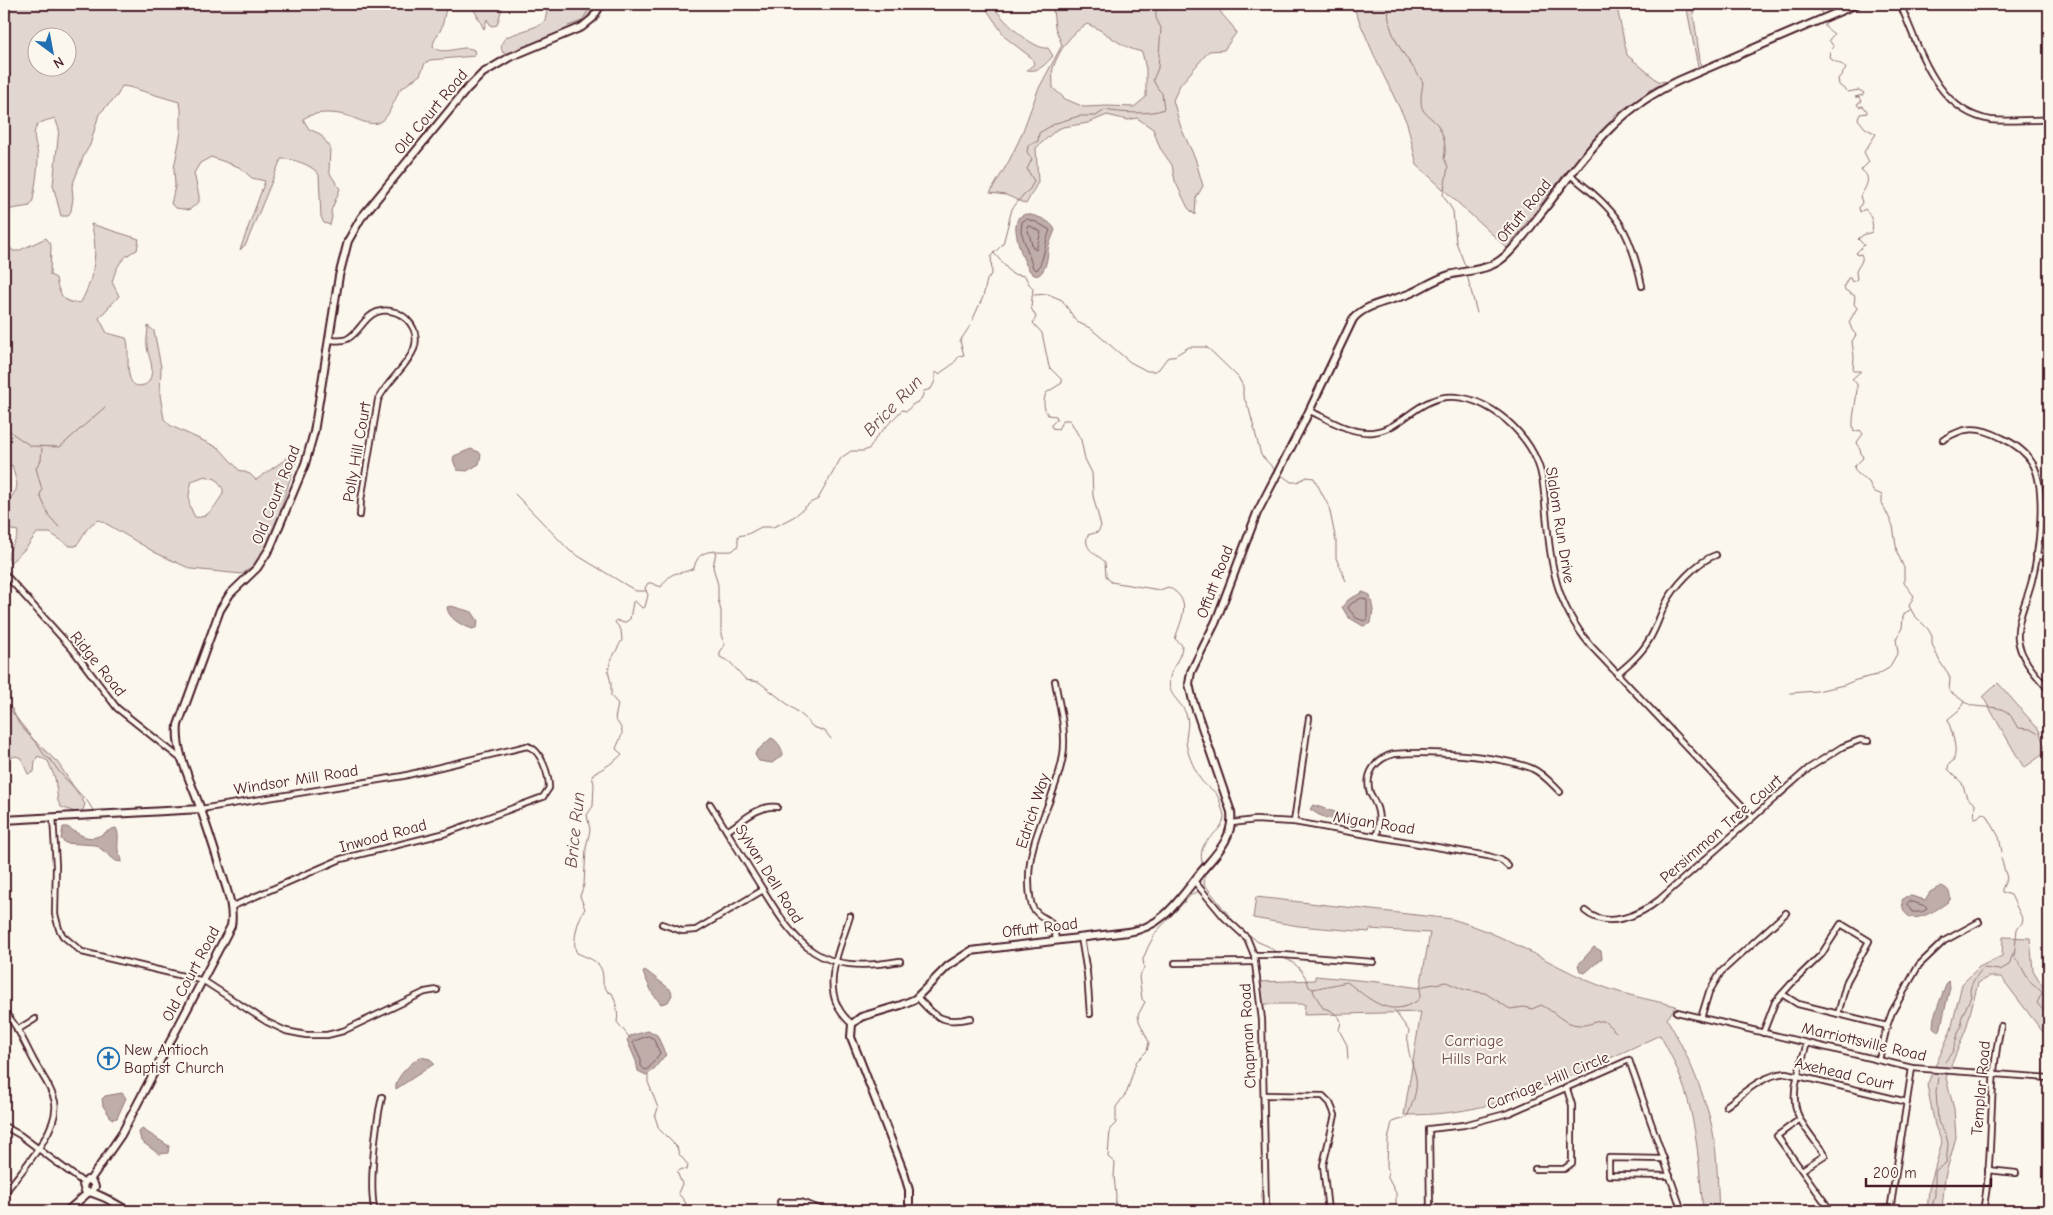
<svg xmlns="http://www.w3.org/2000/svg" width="2053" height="1215" viewBox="0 0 2053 1215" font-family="'Comic Neue',sans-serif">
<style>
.green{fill:#e2d7d0;stroke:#967b7e;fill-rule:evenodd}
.water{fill:#bfadaa;stroke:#907477}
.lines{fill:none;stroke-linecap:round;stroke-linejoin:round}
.shore{stroke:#79585e;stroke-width:1}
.stream{stroke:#907477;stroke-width:1}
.street-casing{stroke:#4a1f2b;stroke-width:8}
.secondary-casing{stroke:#4a1f2b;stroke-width:10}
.street{stroke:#fbf7ec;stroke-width:4.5}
.secondary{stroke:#fbf7ec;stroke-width:6}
.labels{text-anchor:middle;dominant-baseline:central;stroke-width:4;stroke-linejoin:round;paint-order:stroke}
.street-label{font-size:16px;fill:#4a1f2b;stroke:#fbf7ec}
.park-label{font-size:16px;fill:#704d54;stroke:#fbf7ec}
.poi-label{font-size:16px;fill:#4a1f2b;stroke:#fbf7ec;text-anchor:start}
.water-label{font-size:18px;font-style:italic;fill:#6d4a51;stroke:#fbf7ec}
</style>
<rect width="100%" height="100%" fill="#fbf7ec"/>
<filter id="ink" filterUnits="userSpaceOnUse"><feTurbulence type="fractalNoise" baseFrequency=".02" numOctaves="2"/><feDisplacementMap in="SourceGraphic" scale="10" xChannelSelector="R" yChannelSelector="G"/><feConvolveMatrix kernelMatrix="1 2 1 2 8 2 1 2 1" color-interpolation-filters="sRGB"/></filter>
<g filter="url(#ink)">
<g class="green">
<path d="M4 4H449C443 12 445 22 440 31 437 37 434 39 433 46 444 58 461 43 474 50L475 56 430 60 425 63 420 75 399 90C397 97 394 102 391 108 389 113 386 118 382 121 372 128 358 119 348 116 336 112 313 111 303 119L309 129 320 134 330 147 329 172 340 189 331 211 332 217 330 225 324 223 321 217 319 175C313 165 292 158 281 159L246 244 240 250 265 181 252 178 239 167 211 157 200 163 194 173 199 196V202L189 210 176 208 171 204 175 186 174 168 181 132V108L179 102 129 87 122 86 117 96 99 114 90 145 84 155 72 186 73 198 71 211 68 216H61L53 185 59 129 55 118C49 120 41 121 37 126 30 135 38 147 38 157 38 171 35 186 33 200L30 206 11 209 4 217ZM38 38H68V68H38Z"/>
<polygon points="471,4 505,4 502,8 497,25 491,26 487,19 484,29"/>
<path d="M543 4H596L584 21 585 27 538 42 509 53H503C500 46 501 43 506 37L540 25 545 21 547 11Z"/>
<path d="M983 4H993C997 16 1034 51 1048 48L1053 56C1045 65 1039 72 1027 70L1034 64 1032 58 1006 38Z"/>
<path d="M1045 4H1223L1219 8C1222 18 1233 23 1236 33L1224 50 1209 51 1180 85 1173 100 1181 128 1195 158 1203 186 1196 198 1195 215 1188 208 1175 181 1172 165 1160 148 1153 129 1137 118 1128 120 1107 115 1088 123 1063 127 1056 130 1036 148 1038 182 1026 204 1006 195 990 193 1009 161 1021 136 1038 90 1062 45 1055 27 1053 10ZM1087 24C1109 32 1118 47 1142 52L1146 69V97L1134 107 1108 106 1084 107 1065 99 1053 88C1053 82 1052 74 1053 68 1059 50 1071 33 1087 24Z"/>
<polygon points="1352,4 1614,4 1618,12 1627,55 1658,81 1668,82 1655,87 1615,115 1606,128 1565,173 1507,248 1417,165 1407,123 1377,62"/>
<polygon points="1686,4 1692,4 1701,67 1698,67"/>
<path d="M91 224 139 239 137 250C122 256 116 267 112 282L119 296 99 318 107 333 126 338C132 347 120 393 144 385 148 384 150 380 151 376 154 364 148 357 147 346 146 339 148 333 148 326L154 331 161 367 160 395 164 419 171 426 219 448 239 470 250 474 256 480 290 456 298 454 280 511 278 531 257 563 242 574 191 569 156 553 100 520C88 522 83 537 76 546H70L50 533H37L26 548 10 563C4 550 17 544 18 531L6 529 5 524 10 519 9 501 16 490 17 484 12 465 4 469V227L6 242 13 251H18L46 238 51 245 50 275 56 278C58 292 64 306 81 302 94 279 99 249 91 224ZM205 476 216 479 223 489V494C216 504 208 520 195 517 187 503 188 496 192 481Z"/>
<polygon points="1998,683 2039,730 2046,752 2024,768 1983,697"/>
<polygon points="4,702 33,739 58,763 85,804 83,810 78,813 61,807 58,801 55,778 48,761 38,756 35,761 34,772 28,774 21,758 16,756 4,760"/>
<path d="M1256 897 1452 919C1502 933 1544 961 1591 982 1619 994 1647 999 1676 1006L1667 1019C1685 1049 1699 1081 1709 1115 1718 1145 1717 1180 1719 1211H1703C1697 1141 1696 1098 1660 1035L1557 1083 1556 1081C1502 1104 1463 1115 1404 1115L1421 1012 1304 1015 1305 1004H1263L1260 982 1315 980V976L1378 982 1420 988 1430 933 1370 929 1369 932 1299 926 1253 918Z"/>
<polygon points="2003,937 2030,938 2033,970 2049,997 2049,1040 2001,977 1988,977 1978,983 1966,1029 1946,1078 1954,1109 1956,1137 1945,1177 1942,1209 1941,1211 1927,1211 1929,1189 1942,1142 1935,1126 1927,1085 1951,1030 1962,984 1979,967 2002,956"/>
</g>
<g class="water">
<path d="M1025 214C1035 215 1051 220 1055 230 1053 235 1051 240 1049 245 1047 254 1048 264 1042 272 1029 289 1016 238 1016 230 1015 226 1017 222 1018 218Z"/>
<polygon points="471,449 479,452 481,455 479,464 467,471 457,470 453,460 454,456"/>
<polygon points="1363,592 1370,595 1373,610 1371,623 1363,626 1348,617 1342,607 1348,600"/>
<path d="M451 606 472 612 478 621 477 627 473 629C463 626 448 619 447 607Z"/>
<path d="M771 738C776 739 783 749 783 755L772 763 759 761 755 755 756 752Z"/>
<path d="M1313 805 1338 813 1342 818C1332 822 1319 816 1310 809Z"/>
<path d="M63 827H67C78 833 87 842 101 835 107 832 110 829 116 828 120 835 117 842 118 850 119 855 122 856 122 862L116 861 96 845 65 843 61 839Z"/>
<path d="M1941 886C1948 888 1951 893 1950 900L1948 902C1935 911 1903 933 1902 900L1905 897 1911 896 1925 900 1930 892Z"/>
<polygon points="1594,947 1601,951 1602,958 1585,973 1580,971 1578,965"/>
<polygon points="645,970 671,990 672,995 668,1002 661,1004 653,994 643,973"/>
<polygon points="1949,981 1950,987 1940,1031 1938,1032 1933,1027 1934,1017 1946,984"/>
<path d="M648 1031 657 1035 666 1055C659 1061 654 1072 646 1075L638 1071 636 1061 627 1040 630 1036Z"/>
<path d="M420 1057 430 1059 434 1064 396 1089C394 1078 411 1063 420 1057Z"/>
<polygon points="122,1093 126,1098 117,1118 112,1119 103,1106 102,1099 105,1096"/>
<polygon points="142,1129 169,1146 168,1153 159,1154 141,1141 139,1132"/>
</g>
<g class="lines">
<g class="shore">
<path d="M1027 219 1036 222 1050 230C1045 242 1044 261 1037 270L1033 268 1021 231 1022 222Z"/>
<polygon points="1030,226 1041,232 1036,250 1033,248 1027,227"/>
<polygon points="1362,598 1367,600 1367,619 1364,621 1356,618 1348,608 1351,604"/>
<polygon points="1910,901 1925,906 1927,909 1922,912 1912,912 1907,904"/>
<polygon points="648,1036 653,1038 660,1053 649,1068 645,1070 641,1066 641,1059 633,1042"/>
</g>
<g class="stream">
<path d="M1389 4C1384 34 1408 58 1423 82 1422 91 1419 102 1423 110 1427 116 1433 119 1437 124 1444 134 1447 148 1444 158L1448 167 1443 195 1453 211 1456 242 1466 268"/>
<polyline points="1817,4 1823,16"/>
<polyline points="1158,8 1162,10 1185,4"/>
<path d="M1825 20V27L1834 34 1829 40 1834 47 1830 51 1829 57C1834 63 1842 62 1846 69L1838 79 1839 85 1848 92 1859 90 1864 93 1863 95 1855 97H1859L1862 101 1857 104 1859 107 1863 106 1867 111V113L1860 114 1858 119 1865 128 1876 134 1864 152 1869 162 1861 170C1872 176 1867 187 1860 196L1862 202 1859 208 1860 212 1865 209C1871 215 1874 224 1872 232L1863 235 1858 239 1864 245 1856 253 1857 255 1861 254C1865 261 1858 265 1856 272L1857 279 1852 282 1850 278H1848L1844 286 1845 290 1855 296 1854 304 1857 308 1849 322 1852 330 1856 335 1852 341 1854 357 1853 371H1861L1852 379 1857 384C1858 398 1850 421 1854 432L1860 430 1863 434 1857 442 1863 458 1854 467 1856 472 1869 482 1873 491 1882 495V503L1893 526 1897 552 1904 568V583L1914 596 1909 606 1914 615 1928 629 1932 636V644L1940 662 1948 673 1950 678 1949 691 1965 702 1958 711 1948 719C1951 733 1959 747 1953 761L1949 764 1948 769 1962 783 1967 798 1975 804 1974 818 1978 817 1982 813 1987 815 1999 837 2002 852"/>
<polyline points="568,26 582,21 592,4"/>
<path d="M993 252 1012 274 1025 276 1029 284 1033 288 1031 308 1036 317 1033 323 1042 333 1049 367 1062 380V383L1046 393C1043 401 1043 408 1048 415L1056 416 1057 419 1051 425 1052 428 1058 429 1063 420H1069L1071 422 1081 440 1085 459 1092 473 1093 496 1101 526 1098 532 1088 535C1082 549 1097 554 1105 562L1106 576 1111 582 1160 590 1168 587C1194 600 1181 619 1175 639L1182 645C1182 660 1166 671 1170 689 1173 698 1183 705 1186 714 1190 723 1186 732 1186 741 1187 754 1193 765 1199 777 1207 791 1217 786 1221 806 1222 810 1224 813 1224 817 1222 837 1194 837 1203 866"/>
<polyline points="1467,275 1477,313"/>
<polyline points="1034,295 1048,294 1062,300 1077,322 1090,328 1130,362 1147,371 1155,371 1159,369 1167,358 1176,355 1189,347 1206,347 1210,350 1238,377 1243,386 1243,396 1249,409 1261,455 1275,470"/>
<path d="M972 321 983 297 987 280 992 273 991 256 1003 244 1012 209 1024 194 1030 189 1034 181 1027 169 1032 159 1027 152 1028 146 1038 141 1039 133 1056 123 1079 116H1096L1105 110C1119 113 1152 115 1164 109L1162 93 1158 89 1153 80 1158 68 1161 28 1156 18V4"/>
<polyline points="4,424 13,434 31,446 60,447 105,407"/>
<polyline points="42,448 41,460 36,468 42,490 40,495 49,516 59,527"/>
<polyline points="1280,474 1291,482 1297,482 1307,477 1314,478 1316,482 1329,507 1336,541 1336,558 1346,581"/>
<polyline points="515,494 570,551 636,591 646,591"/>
<polyline points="716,552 713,567 718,585 718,599 721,611 721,635 725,645 720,652 720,657 730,662 746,680 759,682 804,717 813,727 825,731 831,739"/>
<polyline points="1790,693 1817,691 1844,685 1856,680 1877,675 1889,668 1898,652 1896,639 1902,628 1903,617 1905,613 1910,610"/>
<polyline points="4,702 12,709 19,724 37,744 45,756 50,759 60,773 88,802 94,812"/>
<path d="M1965 702C1977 711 1995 703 2007 712 2013 716 2013 723 2019 728L2030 729 2037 733"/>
<path d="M2001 858 2007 878 2002 889V892L2011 895 2023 920 2022 923 2017 929 2014 957C2022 964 2026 979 2033 985 2037 988 2039 988 2042 993L2037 1003 2049 1017"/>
<polyline points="1205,885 1234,922 1258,942 1268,946 1277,953"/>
<polyline points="1204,886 1205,872"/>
<path d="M1284 958C1298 964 1305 973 1309 987L1313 989 1347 982C1366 996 1386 1017 1411 1004 1419 1001 1422 997 1420 989L1423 986 1446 982 1465 990 1485 993 1510 1009 1524 1007 1532 1009 1541 1005C1554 1011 1564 1025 1580 1025 1589 1026 1596 1020 1604 1021L1616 1032"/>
<polyline points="1313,989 1314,993 1323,1008 1330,1010 1339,1017 1341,1022 1339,1030 1347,1045 1348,1059"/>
<path d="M1394 1010 1409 1031C1404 1047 1413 1062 1416 1078 1418 1090 1412 1105 1407 1117L1392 1122 1388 1140 1387 1165 1388 1178 1396 1193V1211"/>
<path d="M630 1038 617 1022C619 1012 616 1003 612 993L608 992 603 984C604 963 596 961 577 953 571 944 578 918 585 909L580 896 584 885 586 848 590 830 587 815 593 806 594 784 592 776 595 772C601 771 618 759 622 754L616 749C621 734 627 734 615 719L618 704 611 696V683L608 671 611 660 622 640 621 630 615 622 616 620 624 623 630 619 633 602 635 601 642 608 645 607 648 595 645 588 648 583H651L661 587C674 567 677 577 694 568 695 565 695 563 697 560 703 548 721 552 732 551L738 546V536L748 534 761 527H773L780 524 795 516 810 503 818 499 841 458 851 451H864L870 448 877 436 902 410 907 411 912 405 921 400 924 391 931 389 935 381V372L939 374C948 367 953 366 959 356L964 355 960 341 970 326"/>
<path d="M1945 1062 1953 1051 1959 1030 1962 1026 1961 1019 1971 996C1967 987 1977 975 1983 968L2000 970 2009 965 2013 953"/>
<polyline points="648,1074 648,1082 658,1108 655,1117 659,1129 677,1147 679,1154 688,1165 687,1170 682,1169 677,1172 682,1184 678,1193 686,1203 682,1208 684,1211"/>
<polyline points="1115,1211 1116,1196 1114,1176 1115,1163 1108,1157 1110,1129 1116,1123 1116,1107 1127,1092 1136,1062 1147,1051 1149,1042 1139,1021 1138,1015 1145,1002 1142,999 1139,977 1144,968 1143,959 1148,947 1156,932 1191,895 1199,891"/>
<polyline points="1931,1211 1935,1195 1935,1174 1936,1170 1946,1163 1948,1144 1946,1135 1938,1122 1936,1091 1938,1078"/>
</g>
<defs>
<g id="street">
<path d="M1900 4C1920 48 1935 111 1991 120 2010 122 2030 119 2049 120"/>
<path d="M1570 175C1617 210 1630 229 1642 286"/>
<path d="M328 340C334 340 341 342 347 339 357 334 361 324 369 317 382 306 400 310 410 323 416 331 417 341 414 349 406 368 387 381 378 400L361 500 360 515"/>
<path d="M1310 411C1330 420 1350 434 1373 432 1397 429 1409 411 1429 402 1470 382 1522 424 1537 461 1544 477 1544 495 1546 513 1551 566 1555 603 1591 646L1753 817"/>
<path d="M1943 440C1964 426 1979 426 2002 438 2015 444 2026 452 2033 464 2047 490 2039 552 2032 580 2028 598 2016 620 2018 639 2020 659 2037 676 2049 690"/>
<polyline points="2036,555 2049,558"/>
<polyline points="4,573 73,650 117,708 181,759"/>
<path d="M1617 674C1629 664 1641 654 1649 640 1656 629 1659 617 1665 605 1673 588 1697 561 1716 555"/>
<path d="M1055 681C1059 705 1067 731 1063 756 1056 798 1029 835 1029 877 1029 886 1029 900 1033 908 1043 924 1052 911 1056 940"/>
<path d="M710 804C727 831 743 858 760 885 799 949 819 975 900 961"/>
<path d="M201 809 403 776 527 746C541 749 549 775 549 788L543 797 446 833 341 859 231 907"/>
<polyline points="53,817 56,865 55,914 59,929 63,936 82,952 204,981 267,1022 286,1031 306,1035 327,1035 343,1031 425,992 437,990"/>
<polyline points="1294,822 1309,718"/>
<polyline points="1232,823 1255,820 1294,822 1488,856 1501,860 1508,866"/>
<path d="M727 831C741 822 760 804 777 807"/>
<path d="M1377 836C1378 828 1380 820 1378 812 1377 805 1373 799 1370 793 1364 774 1376 758 1394 754 1432 751 1495 755 1531 768 1543 773 1552 784 1560 792"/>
<polyline points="1194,881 1224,917 1247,938 1254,955 1262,1020 1266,1211"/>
<path d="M1585 911C1607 930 1640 915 1659 900L1809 768 1842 747 1860 740 1868 741"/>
<path d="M850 916C839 953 816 994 852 1024"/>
<polyline points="662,924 682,931 696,930 763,890"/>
<polyline points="1081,937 1087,973 1090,1014"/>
<polyline points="1254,955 1283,955 1373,962"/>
<polyline points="1175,963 1255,962"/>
<polyline points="1782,994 1798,1004 1887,1026"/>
<path d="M917 997C935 1017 943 1025 971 1018"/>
<path d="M4 1012C18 1025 25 1045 34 1061 41 1074 52 1088 55 1102 60 1130 20 1172 4 1194"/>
<polyline points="1677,1012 1912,1068 2049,1078"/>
<polyline points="1701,1018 1709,992 1721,972 1786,913"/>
<polyline points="17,1030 35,1019"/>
<polyline points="1763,1033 1775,1002 1791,984 1821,955 1841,924 1869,941 1847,981 1838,1014"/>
<polyline points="1879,1060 1887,1026 1892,1012 1919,965 1944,941 1979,922"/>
<polyline points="1264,1095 1323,1096 1330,1103 1335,1115 1323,1165 1328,1211"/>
<path d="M1726 1106C1744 1093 1762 1075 1786 1073L1907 1102"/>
<polyline points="1800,1119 1777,1136 1831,1211"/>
<polyline points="4,1126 20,1135 84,1183"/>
<polyline points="1664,1159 1609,1158 1609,1175 1670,1176"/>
<polyline points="1535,1169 1564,1169 1572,1163 1572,1105 1567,1089"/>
<path d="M1802 1170 1825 1155C1817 1143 1807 1132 1800 1119 1787 1096 1801 1066 1807 1043"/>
<polyline points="1988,1170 2016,1173"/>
<polyline points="780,1202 801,1202 825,1211"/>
<path d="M375 1211C368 1188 376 1122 382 1097"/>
<polyline points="1430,1211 1429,1129 1464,1125 1509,1113 1629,1060 1682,1211"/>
<polyline points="1890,1211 1912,1068"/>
<path d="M1983 1211C1995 1150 1987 1087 2001 1026"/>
</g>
<g id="secondary">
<polyline points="4,820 201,809"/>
<path d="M90 1180 121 1135 231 926C234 909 228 893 223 877 216 855 209 832 201 810 192 783 175 754 178 725L220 610 230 594 257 568 270 548 305 464 314 432 339 276 348 241 361 218 466 90 483 73 510 57 582 27 593 18 601 4"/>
<path d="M92 1191 95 1187 94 1184 90 1180H87L83 1185 85 1191C101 1194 114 1203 128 1211"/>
<polyline points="67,1211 89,1192"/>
<path d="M909 1211V1190L904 1173 851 1037 852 1024 861 1017 901 1005 915 999 948 966 971 951 1128 932C1164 927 1180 898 1201 872 1216 854 1234 838 1231 812L1193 701 1189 684 1191 672 1216 621 1257 513 1302 426 1353 319C1366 303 1393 301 1411 293 1424 287 1436 279 1449 275 1467 270 1488 271 1503 258 1518 246 1530 227 1542 212 1585 156 1614 110 1680 80L1857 4"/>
</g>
</defs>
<use href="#street" class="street-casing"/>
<use href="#secondary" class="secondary-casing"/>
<use href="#street" class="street"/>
<use href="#secondary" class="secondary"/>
</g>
</g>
<defs>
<symbol id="church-ring" viewBox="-11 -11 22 22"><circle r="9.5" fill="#fbf7ec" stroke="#1f6fb2" stroke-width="1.5"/><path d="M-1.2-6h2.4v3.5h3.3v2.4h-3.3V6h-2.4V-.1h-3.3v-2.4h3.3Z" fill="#1f6fb2"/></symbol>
</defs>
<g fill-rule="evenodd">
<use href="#church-ring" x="96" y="1046" width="25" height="25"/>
</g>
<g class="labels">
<g class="street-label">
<text transform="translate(431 112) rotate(-50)">Old Court Road</text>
<text transform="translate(1524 211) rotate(-51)">Offutt Road</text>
<text transform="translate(357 452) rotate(-80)">Polly Hill Court</text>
<text transform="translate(276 495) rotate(-68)">Old Court Road</text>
<text transform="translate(1560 525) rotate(81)">Slalom Run Drive</text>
<text transform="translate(1215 582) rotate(-69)">Offutt Road</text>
<text transform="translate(98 664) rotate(51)">Ridge Road</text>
<text transform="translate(296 780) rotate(-9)">Windsor Mill Road</text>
<text transform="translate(1033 811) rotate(-72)">Edrich Way</text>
<text transform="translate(1374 823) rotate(9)">Migan Road</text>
<text transform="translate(1721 829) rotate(-41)">Persimmon Tree Court</text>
<text transform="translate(383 836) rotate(-15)">Inwood Road</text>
<text transform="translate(769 874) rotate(58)">Sylvan Dell Road</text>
<text transform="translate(1040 928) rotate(-7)">Offutt Road</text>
<text transform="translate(191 974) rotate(-62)">Old Court Road</text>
<text transform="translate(1248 1036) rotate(-93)">Chapman Road</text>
<text transform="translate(1864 1042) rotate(13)">Marriottsville Road</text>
<text transform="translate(1844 1074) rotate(13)">Axehead Court</text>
<text transform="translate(1548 1081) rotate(-22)">Carriage Hill Circle</text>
<text transform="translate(1981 1088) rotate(-85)">Templar Road</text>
</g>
<g class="park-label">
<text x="1474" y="1041">Carriage<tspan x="1474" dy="18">Hills Park</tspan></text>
</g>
<g class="poi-label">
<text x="124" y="1050">New Antioch<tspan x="124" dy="18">Baptist Church</tspan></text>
</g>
<g class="water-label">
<text transform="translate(893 406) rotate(-46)">Brice Run</text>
<text transform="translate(575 830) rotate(-84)">Brice Run</text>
</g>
</g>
<rect width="2053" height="1215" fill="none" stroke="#fbf7ec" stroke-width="20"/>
<rect x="10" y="10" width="2033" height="1195" fill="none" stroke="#4a1f2b" stroke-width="2" filter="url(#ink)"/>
<g transform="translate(52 52) rotate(148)"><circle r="24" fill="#fbf7ec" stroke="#b4a19f"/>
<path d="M0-4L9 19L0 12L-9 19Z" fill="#1f6fb2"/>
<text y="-8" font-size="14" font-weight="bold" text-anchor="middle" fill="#4a1f2b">N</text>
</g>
<path d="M1866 1178v8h125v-8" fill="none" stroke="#4a1f2b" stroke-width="2.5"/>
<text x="1873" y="1178" font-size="15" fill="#4a1f2b" stroke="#fbf7ec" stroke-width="4" paint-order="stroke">200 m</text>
</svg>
